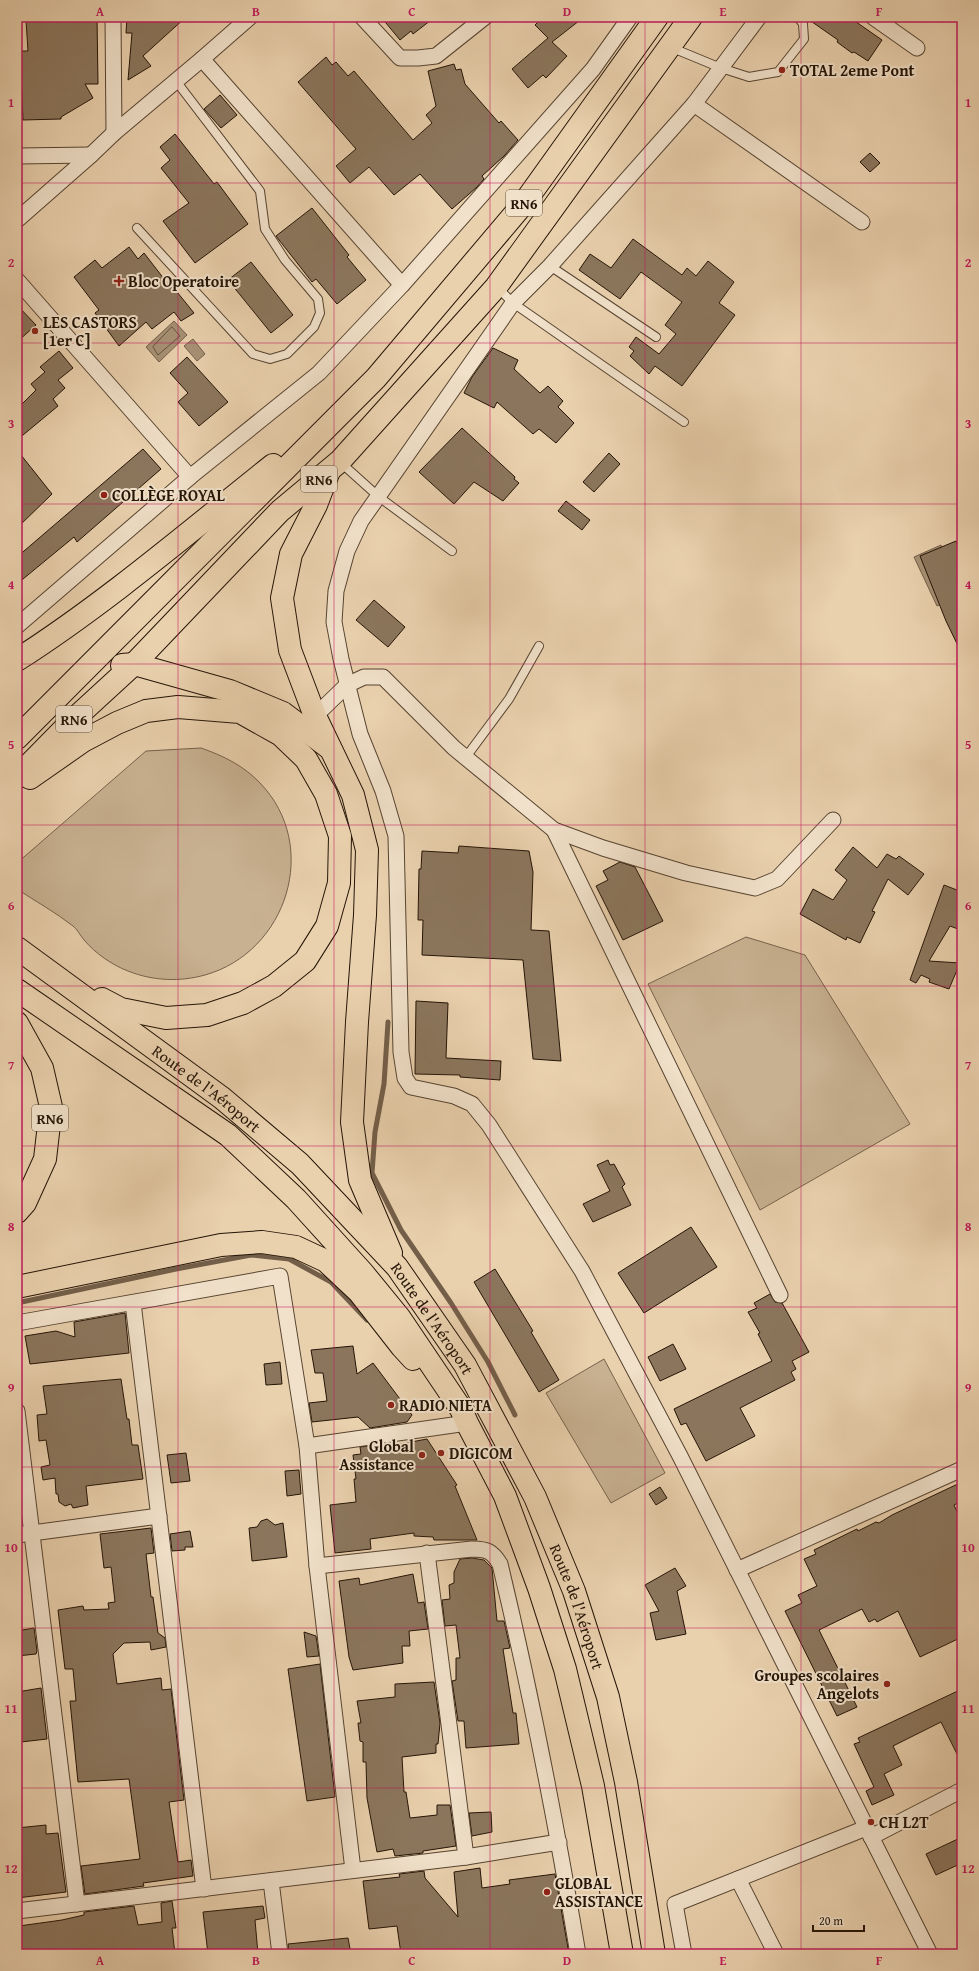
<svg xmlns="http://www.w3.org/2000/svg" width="979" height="1971" viewBox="0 0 979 1971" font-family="'Gentium Book Plus',serif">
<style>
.green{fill:#c8b191;stroke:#76624c}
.water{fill:#a79175;stroke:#735f49}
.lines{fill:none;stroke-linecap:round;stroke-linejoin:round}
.shore{stroke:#66523e;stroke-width:1}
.stream{stroke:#735f49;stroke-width:5}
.building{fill:#8b765d;stroke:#241406}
.service-casing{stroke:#564330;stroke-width:10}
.minor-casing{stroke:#564330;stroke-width:17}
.trunk-casing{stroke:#241406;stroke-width:24}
.service{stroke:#f1e1ca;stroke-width:8}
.minor{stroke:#f1e1ca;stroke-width:15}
.trunk{stroke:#ead1ae;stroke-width:22}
.grid{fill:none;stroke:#c2185b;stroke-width:1;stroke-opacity:0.55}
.poi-dot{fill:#8f2418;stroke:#f1e1ca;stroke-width:1.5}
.labels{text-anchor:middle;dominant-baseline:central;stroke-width:4;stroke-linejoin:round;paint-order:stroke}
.shield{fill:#f1e1ca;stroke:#625241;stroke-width:1}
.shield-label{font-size:15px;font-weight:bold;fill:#241406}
.poi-label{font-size:16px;font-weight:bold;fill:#241406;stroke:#f1e1ca;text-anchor:start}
.street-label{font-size:16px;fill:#241406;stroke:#f1e1ca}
.neatline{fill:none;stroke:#c2185b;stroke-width:1.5}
.grid-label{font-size:13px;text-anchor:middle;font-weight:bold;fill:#c2185b}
</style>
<rect width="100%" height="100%" fill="#ead1ae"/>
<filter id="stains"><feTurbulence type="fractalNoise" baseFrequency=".005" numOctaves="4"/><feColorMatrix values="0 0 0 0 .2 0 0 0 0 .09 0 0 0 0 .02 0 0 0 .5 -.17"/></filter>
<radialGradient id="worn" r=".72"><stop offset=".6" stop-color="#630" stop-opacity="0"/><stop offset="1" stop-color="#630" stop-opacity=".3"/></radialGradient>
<g class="green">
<path d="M201 748C224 756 244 766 260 783 321 846 287 952 205 975 180 982 153 981 128 971 112 965 95 953 84 940 80 935 77 929 73 926 55 912 35 901 17 889V863L146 751Z"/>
<polygon points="746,937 805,955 910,1124 760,1210 648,984"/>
<polygon points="604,1359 665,1473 611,1503 546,1393"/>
</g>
<g class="water">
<polygon points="174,321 187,335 159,362 146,347"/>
<polygon points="193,339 205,354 197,361 184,346"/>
<polygon points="941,545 962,595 937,606 914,557"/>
</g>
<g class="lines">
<polygon class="shore" points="172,327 180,336 158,355 153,347"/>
<g class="stream">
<polyline points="388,1022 384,1084 375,1132 372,1173 401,1230 451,1303 488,1362 515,1415"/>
<polyline points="17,1303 176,1269 251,1255 289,1259 331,1282 367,1320"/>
</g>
</g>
<g class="building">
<polygon points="56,17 97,17 98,84 85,84 93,98 61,117 61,119 23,120 20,51 28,51 26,20 55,19"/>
<polygon points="127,17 186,17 143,56 151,66 128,80 132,33 126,33"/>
<polygon points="381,17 435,17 413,34 411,31 400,40"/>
<polygon points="543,17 584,17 552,42 567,56 546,78 543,75 528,88 512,69 548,38 535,25"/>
<polygon points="805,17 849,17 882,40 868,61 854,52 852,53 837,42 838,40"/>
<polygon points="326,57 332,65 336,62 348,76 354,71 413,140 432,123 426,115 436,106 428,71 454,64 456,70 461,69 465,84 499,123 501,121 518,140 504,156 482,176 484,179 477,187 452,209 420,174 394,195 369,167 350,183 336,166 356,149 298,82"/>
<polygon points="220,95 237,115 221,128 204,109"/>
<polygon points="175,134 214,184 217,182 248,224 195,263 163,221 189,203 161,168 170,160 160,147"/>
<polygon points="870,153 880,163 870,172 860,162"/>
<polygon points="312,208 349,255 347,257 366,280 337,304 316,279 312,282 276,236"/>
<polygon points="633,239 682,275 687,268 696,276 708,261 734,282 719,303 735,315 682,386 655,366 649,374 630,356 634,351 629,347 636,337 659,354 676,334 665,325 682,302 641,272 620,299 579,270 590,254 611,268"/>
<polygon points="129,247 138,259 144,253 171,288 173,287 194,313 181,321 174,312 152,329 146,322 119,346 95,313 99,310 74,277 95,260 102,268"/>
<polygon points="251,262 293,315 271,333 228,280"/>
<polygon points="17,305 36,325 17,342"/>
<polygon points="493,348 518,360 514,369 540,393 548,386 563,401 558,407 574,423 556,443 539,429 533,434 497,402 494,408 464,393 472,377"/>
<polygon points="59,351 73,368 58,380 65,388 53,399 58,406 17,440 17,409 36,390 31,384 45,372 40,367"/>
<polygon points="187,357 228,402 199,426 178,402 188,393 170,373"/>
<polygon points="462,428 515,477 514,479 519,483 503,501 474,482 454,504 419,472"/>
<polygon points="143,449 161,469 77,542 74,537 17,584 17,557"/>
<polygon points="17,450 52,494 17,528"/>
<polygon points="609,453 620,464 594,492 583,482"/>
<polygon points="566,501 590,520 582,530 558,511"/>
<polygon points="956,541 962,556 962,654 946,621 920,556"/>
<polygon points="374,600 405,627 388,647 356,620"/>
<polygon points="459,846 529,851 533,872 531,930 549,931 561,1061 533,1059 523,960 422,955 423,920 418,920 419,869 421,869 422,851 458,853"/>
<polygon points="853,847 877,868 887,854 896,859 899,856 924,874 908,895 888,879 872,911 875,912 860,943 847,937 846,940 800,914 813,889 833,900 847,880 835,870"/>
<polygon points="620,862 635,867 663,921 623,940 596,886 608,880 603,871"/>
<polygon points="944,885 962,892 962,919 958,929 950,926 929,961 960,963 949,989 929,982 930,979 921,975 916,983 910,980"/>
<polygon points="416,1001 448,1003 446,1058 501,1061 500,1080 460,1077 460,1075 415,1074"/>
<polygon points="608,1160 610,1165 614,1164 625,1184 622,1187 631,1205 593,1222 583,1204 610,1191 597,1165"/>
<polygon points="691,1227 717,1267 644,1313 618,1273"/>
<polygon points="495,1269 533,1331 531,1332 559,1380 539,1392 474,1282"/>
<polygon points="770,1294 775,1302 782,1303 809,1352 792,1361 796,1369 791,1372 795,1380 740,1408 755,1436 706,1461 686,1423 681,1425 674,1409 772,1361 758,1334 760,1333 748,1312 757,1308 754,1303"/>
<polygon points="125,1313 129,1353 30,1364 25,1336 56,1331 75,1337 74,1322"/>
<polygon points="673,1344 686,1369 660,1381 648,1357"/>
<polygon points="353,1346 357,1374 373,1363 412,1415 407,1422 370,1428 358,1417 312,1422 309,1403 327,1401 323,1373 315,1373 311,1350"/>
<polygon points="280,1362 282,1384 266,1385 264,1364"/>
<polygon points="121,1379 127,1419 129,1419 132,1445 138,1445 143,1479 86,1486 88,1505 73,1508 71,1504 65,1506 59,1502 58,1494 56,1494 55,1478 43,1480 41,1467 50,1465 46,1440 39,1441 37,1415 47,1414 43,1386"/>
<polygon points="427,1439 457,1485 455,1486 477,1540 434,1540 433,1537 414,1536 414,1533 370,1539 371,1549 335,1553 330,1505 356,1502 354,1479 356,1479 353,1455 361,1454 360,1447 397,1442 395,1445"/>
<polygon points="186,1453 190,1481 171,1483 167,1455"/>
<polygon points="299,1470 301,1494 287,1496 285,1471"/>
<polygon points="962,1482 962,1501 954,1505 962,1522 962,1637 920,1657 898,1611 877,1622 875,1619 869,1622 862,1609 819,1630 857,1707 837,1716 785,1611 802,1603 798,1595 817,1586 804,1559 816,1554 814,1550 857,1529 858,1531 876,1522 879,1523 892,1515"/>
<polygon points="660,1487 667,1498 656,1505 649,1494"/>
<polygon points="267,1519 275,1525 283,1523 287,1557 252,1561 249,1528 257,1527 261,1521"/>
<polygon points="151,1528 154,1553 146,1554 151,1597 153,1597 158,1633 165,1638 166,1647 151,1650 150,1642 124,1643 113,1654 117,1684 161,1678 162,1690 171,1689 184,1800 169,1802 178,1862 191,1860 193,1876 143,1883 144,1886 85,1894 81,1866 140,1859 129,1779 78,1782 70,1701 76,1701 73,1669 65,1669 58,1610 83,1606 84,1610 109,1609 108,1603 115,1602 111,1567 104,1568 100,1534"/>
<polygon points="190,1531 193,1547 185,1547 185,1550 172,1551 170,1534"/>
<polygon points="472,1558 484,1560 492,1568 497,1621 504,1621 510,1648 503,1649 513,1713 516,1713 519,1744 466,1748 464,1721 458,1721 452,1681 456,1680 456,1658 460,1658 456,1625 445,1626 442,1600 450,1599 449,1585 454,1583 454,1572 460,1559"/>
<polygon points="675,1568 686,1586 677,1591 686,1634 656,1640 650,1613 659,1611 645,1585"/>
<polygon points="413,1574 418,1603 424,1602 428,1629 409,1631 410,1646 402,1646 403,1663 353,1670 349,1657 339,1581 359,1578 360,1585"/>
<polygon points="34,1628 37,1651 36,1654 17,1656 17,1631"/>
<polygon points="304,1632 316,1636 319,1656 307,1657"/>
<polygon points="320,1664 335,1797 307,1801 288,1669"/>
<polygon points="434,1682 440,1723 438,1744 436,1744 436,1753 402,1757 404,1792 406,1792 410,1818 437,1815 437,1805 450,1805 456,1846 423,1851 423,1853 395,1856 393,1849 377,1852 367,1798 366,1762 363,1762 363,1742 360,1741 358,1723 361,1723 357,1701 395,1697 395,1684"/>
<polygon points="41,1688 47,1739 21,1742 20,1737 17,1737 17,1692"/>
<polygon points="962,1689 962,1764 941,1722 893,1746 902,1765 884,1774 894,1795 872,1805 866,1791 874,1787 854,1744 860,1742 858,1738"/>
<polygon points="491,1812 492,1832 472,1836 469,1813"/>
<polygon points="46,1825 46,1834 58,1833 66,1892 17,1898 17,1828"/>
<polygon points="962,1837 962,1863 936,1875 926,1854"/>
<polygon points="480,1868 482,1888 510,1884 509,1880 555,1874 569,1954 401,1954 397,1926 369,1929 363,1881 400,1877 399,1874 424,1871 425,1878 458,1917 454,1872"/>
<polygon points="172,1901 176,1928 172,1928 175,1954 17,1954 17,1929 19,1926 62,1920 84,1915 84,1912 134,1906 138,1925 162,1922 161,1903"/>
<polygon points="263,1906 265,1918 255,1920 258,1954 208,1954 203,1912"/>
<polygon points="348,1938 351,1954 289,1954 288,1944"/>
</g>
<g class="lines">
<defs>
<g id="service">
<polyline points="670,47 721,68 749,77 778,72 804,39 803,24 798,17"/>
<polyline points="137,228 253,354 270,359 287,354 314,327 320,313 318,299 285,260 265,229 260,191 176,81"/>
<polyline points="550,266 656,337"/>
<polyline points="497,287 513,303 684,422"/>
<polyline points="340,462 379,497 452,551"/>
<polyline points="466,757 509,699 539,646"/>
</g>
<g id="minor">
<polyline points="113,17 114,133"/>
<polyline points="362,17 400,58 418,58 436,56 485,17"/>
<polyline points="759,17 694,104 550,266 513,303 361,521 347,551 336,591 334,622 341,659 360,734 383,791 396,836 401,1052 405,1078 411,1087 454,1096 472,1104 489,1125 582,1271 680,1456 930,1954"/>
<polyline points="873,17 917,48"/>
<polyline points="202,59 402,285"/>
<polyline points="694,104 862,222"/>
<polyline points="17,156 91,155"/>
<polyline points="17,220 91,155 114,133 202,59 250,17"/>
<polyline points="17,280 190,477"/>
<polyline points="17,626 190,477 319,373 402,285 593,69 630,17"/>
<polyline points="315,716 347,685 364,677 383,677 454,748 554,830 603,848 686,873 755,888 777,879 833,820"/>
<polyline points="554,830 780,1295"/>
<polyline points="133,1303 204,1889"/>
<polyline points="17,1323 280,1276 307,1446 317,1566 353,1870"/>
<polyline points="17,1411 77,1904"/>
<polyline points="307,1446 467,1423"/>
<polyline points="17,1535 159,1516"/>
<polyline points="427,1553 466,1857"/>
<path d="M317 1566 472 1549C487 1549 492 1551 500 1564 531 1693 556 1823 578 1954"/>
<polyline points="737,1570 962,1469"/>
<polyline points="871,1837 962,1790"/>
<polyline points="738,1879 776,1954"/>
<polyline points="271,1881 280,1954"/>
<polyline points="17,1911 466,1857 559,1842"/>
<polyline points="684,1954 675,1904 866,1828"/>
</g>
<g id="trunk">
<polyline points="329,471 316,505 291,554 282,598 290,650 315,716 353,795 367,850 365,915 357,1022 352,1122 360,1180 391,1253"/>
<path d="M17 660C106 603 190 531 273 465"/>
<polyline points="122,665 134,664 230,691 283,713 328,747"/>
<polyline points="17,738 376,378 524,203 657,17"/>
<polyline points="17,777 73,720 134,664 280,511 340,461 496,287 691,17"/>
<polyline points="30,778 83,741 117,723 146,711 178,707 240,712 281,735 306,759 326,794 340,836 339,883 327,926 305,961 274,986 243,1003 207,1015 166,1018 121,1009 102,999"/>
<path id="s1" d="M17 948 222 1098 300 1164 397 1267 465 1365 535 1497 574 1591 608 1697 626 1782 654 1954"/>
<polyline points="17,990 228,1135 296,1199 363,1273 399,1317 461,1409 467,1423 505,1496 539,1588 565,1669 593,1786 622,1954"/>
<polyline points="17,1023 42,1068 51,1107 45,1159 25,1203 17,1212"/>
<polyline points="17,1287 221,1245 262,1242 296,1247 326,1261 359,1292 402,1347 413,1359"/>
</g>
</defs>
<use href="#service" class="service-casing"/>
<use href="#minor" class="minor-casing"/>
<use href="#trunk" class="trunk-casing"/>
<use href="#service" class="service"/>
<use href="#minor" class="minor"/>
<use href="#trunk" class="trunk"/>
</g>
<path class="grid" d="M178 17V1954M334 17V1954M490 17V1954M645 17V1954M801 17V1954M17 183H962M17 343H962M17 504H962M17 664H962M17 825H962M17 986H962M17 1146H962M17 1307H962M17 1467H962M17 1628H962M17 1788H962"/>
<g class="poi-dot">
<circle cx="782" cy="70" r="4"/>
<path d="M117 275h4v4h4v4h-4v4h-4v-4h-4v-4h4z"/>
<circle cx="35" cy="331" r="4"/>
<circle cx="104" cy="495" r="4"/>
<circle cx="391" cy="1405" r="4"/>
<circle cx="441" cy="1453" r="4"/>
<circle cx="422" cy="1455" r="4"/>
<circle cx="887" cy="1684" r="4"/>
<circle cx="871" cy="1822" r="4"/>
<circle cx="547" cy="1892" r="4"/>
</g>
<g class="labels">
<g class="shield">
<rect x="506" y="190" width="36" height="26" rx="3"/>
<rect x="301" y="466" width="36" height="26" rx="3"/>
<rect x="56" y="706" width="36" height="26" rx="3"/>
<rect x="32" y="1105" width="36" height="26" rx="3"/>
</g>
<g class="shield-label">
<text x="524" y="203">RN6</text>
<text x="319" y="479">RN6</text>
<text x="74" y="719">RN6</text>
<text x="50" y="1118">RN6</text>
</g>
<g class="poi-label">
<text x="790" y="70">TOTAL 2eme Pont</text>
<text x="128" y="281">Bloc Operatoire</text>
<text x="43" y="322">LES CASTORS<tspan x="43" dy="18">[1er C]</tspan></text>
<text x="112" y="495">COLLÈGE ROYAL</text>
<text x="399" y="1405">RADIO NIETA</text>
<text x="414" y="1446" text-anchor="end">Global<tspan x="414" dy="18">Assistance</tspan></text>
<text x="449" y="1453">DIGICOM</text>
<text x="879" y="1675" text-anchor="end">Groupes scolaires<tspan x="879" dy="18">Angelots</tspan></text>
<text x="879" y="1822">CH L2T</text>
<text x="555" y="1883">GLOBAL<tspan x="555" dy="18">ASSISTANCE</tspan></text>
</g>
<g class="street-label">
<text stroke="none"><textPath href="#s1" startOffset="236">Route de l'Aéroport</textPath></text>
<text stroke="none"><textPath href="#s1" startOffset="560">Route de l'Aéroport</textPath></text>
<text stroke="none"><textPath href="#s1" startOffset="884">Route de l'Aéroport</textPath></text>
</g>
</g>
<rect width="979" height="1971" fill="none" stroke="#ead1ae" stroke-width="44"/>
<path d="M813 1925v6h51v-6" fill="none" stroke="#241406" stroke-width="2"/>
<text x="819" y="1925" font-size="12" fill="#241406" stroke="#f1e1ca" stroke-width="3" paint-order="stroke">20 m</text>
<rect x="22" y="22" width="935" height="1927" class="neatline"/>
<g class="grid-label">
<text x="100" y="16">A</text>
<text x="256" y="16">B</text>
<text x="412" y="16">C</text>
<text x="567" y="16">D</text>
<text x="723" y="16">E</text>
<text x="879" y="16">F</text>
<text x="11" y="107">1</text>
<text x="968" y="107">1</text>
<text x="11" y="267">2</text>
<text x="968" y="267">2</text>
<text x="11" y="428">3</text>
<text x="968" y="428">3</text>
<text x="11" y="589">4</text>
<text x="968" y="589">4</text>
<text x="11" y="749">5</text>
<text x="968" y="749">5</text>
<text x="11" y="910">6</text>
<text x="968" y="910">6</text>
<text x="11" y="1070">7</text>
<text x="968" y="1070">7</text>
<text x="11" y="1231">8</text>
<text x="968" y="1231">8</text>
<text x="11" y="1392">9</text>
<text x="968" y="1392">9</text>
<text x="11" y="1552">10</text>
<text x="968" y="1552">10</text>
<text x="11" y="1713">11</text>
<text x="968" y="1713">11</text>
<text x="11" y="1873">12</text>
<text x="968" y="1873">12</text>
<text x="100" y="1965">A</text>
<text x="256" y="1965">B</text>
<text x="412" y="1965">C</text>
<text x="567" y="1965">D</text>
<text x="723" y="1965">E</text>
<text x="879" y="1965">F</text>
</g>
<rect width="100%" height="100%" filter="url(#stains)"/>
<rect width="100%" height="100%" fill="url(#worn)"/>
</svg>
